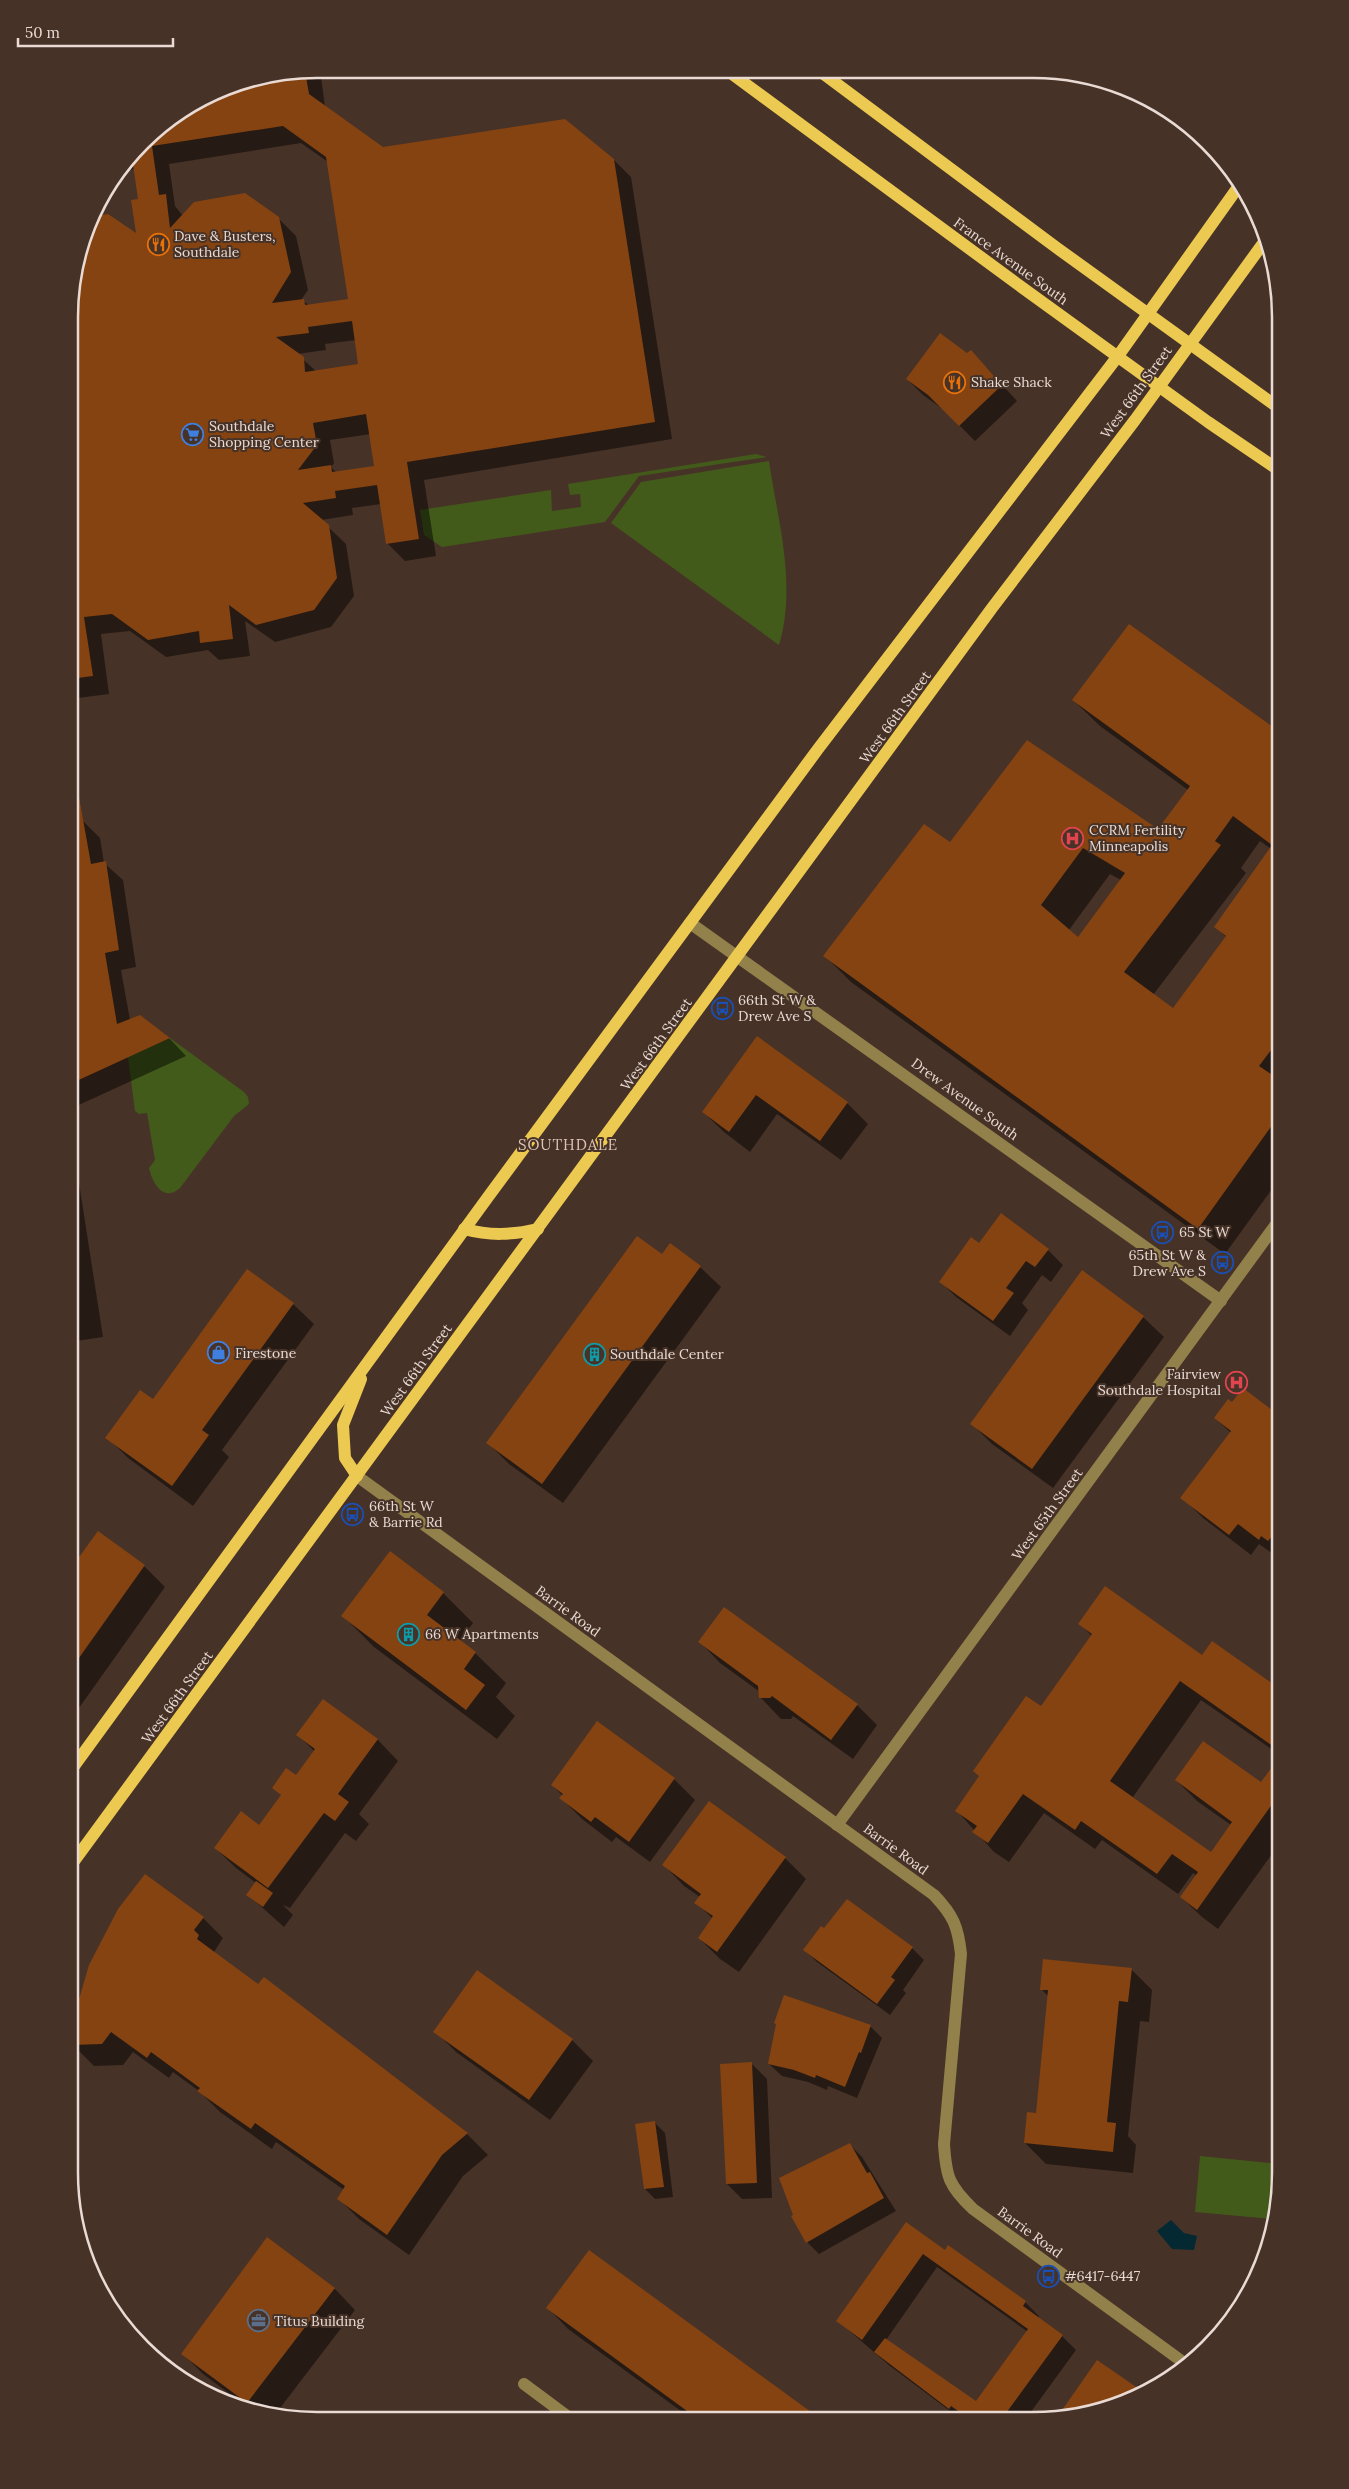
<svg xmlns="http://www.w3.org/2000/svg" width="1349" height="2489" viewBox="0 0 1349 2489" font-family="Lora,serif">
<style>
.green{fill:#435b1a}
.water{fill:#042932}
.shadow{fill:#0007;fill-rule:evenodd}
.building{fill:#854311;fill-rule:evenodd}
.lines{fill:none;stroke-linecap:round;stroke-linejoin:round}
.minor{stroke:#92814b;stroke-width:12}
.major{stroke:#ecc950;stroke-width:12}
.labels{text-anchor:middle;dominant-baseline:central;stroke-width:4;stroke-linejoin:round;paint-order:stroke}
.poi-label{font-size:14px;fill:#e9dbd4;stroke:#473227;text-anchor:start}
.street-label{font-size:14px;fill:#e9dbd4;stroke:#473227}
.neighbourhood-label{font-size:15px;letter-spacing:1px;fill:#ddc3b5;stroke:#473227}
.rim{fill:none;stroke:#e9dbd4;stroke-width:2.5}
</style>
<rect width="100%" height="100%" fill="#473227"/>
<g class="green">
<polygon points="756,454 767,457 639,476 605,522 442,547 424,535 420,510 551,490 552,511 581,507 580,494 570,495 568,484"/>
<path d="M769 461C778 522 797 585 779 645L611 523 641 482Z"/>
<path d="M170 1038 244 1092 248 1097 249 1104 234 1116 180 1188C163 1203 152 1182 149 1168L155 1160 147 1113 139 1114 135 1111 128 1057Z"/>
<polygon points="1200,2156 1280,2164 1280,2189 1273,2219 1195,2212"/>
</g>
<polygon class="water" points="1171,2220 1184,2233 1197,2236 1194,2250 1172,2249 1157,2231"/>
<g class="shadow">
<path d="M320 69 325 107 383 149 614 160 631 177 672 439 424 480 436 556 405 561 388 544 381 504 352 508 353 515 321 520 346 544 354 596 331 627 275 642 245 621 250 656 219 660 208 650 166 657 130 631 101 634 109 694 70 699 71 284 91 218 137 236 139 200 135 169 122 171 153 130 222 87ZM301 143 328 162 350 300 309 305 301 300 308 290 296 236 278 218 183 216 175 206 169 164ZM356 340 360 365 317 372 297 354 326 350 325 344ZM371 434 376 467 337 473 331 467 334 463 330 440Z"/>
<polygon points="986,367 1017,401 975,441 944,410 923,395 907,379"/>
<path d="M1073 700 1266 723 1280 733V1178L1225 1254 851 982 825 956 951 844 1158 831 1188 790 1100 726ZM1260 841 1271 849 1216 927 1226 937 1173 1010 1153 995 1246 873 1241 868ZM1110 874 1121 880 1079 939 1069 930Z"/>
<polygon points="82,820 100,838 104,863 123,880 136,967 121,970 130,1020 140,1016 170,1039 186,1056 70,1109 70,1046 73,1045"/>
<polygon points="757,1038 847,1103 868,1124 841,1160 777,1114 750,1152 724,1132 703,1112"/>
<polygon points="70,1125 103,1337 70,1342"/>
<polygon points="979,1245 1048,1250 1063,1265 1051,1282 1042,1275 1022,1303 1028,1310 1010,1336 956,1297 941,1282"/>
<polygon points="663,1256 700,1267 721,1287 563,1503 509,1464 488,1443"/>
<polygon points="293,1304 314,1324 222,1450 229,1457 193,1506 128,1458 107,1437 153,1401"/>
<polygon points="1143,1317 1164,1337 1053,1488 992,1444 971,1423"/>
<polygon points="1215,1418 1280,1418 1280,1559 1259,1544 1251,1555 1203,1518 1182,1497 1231,1433"/>
<polygon points="99,1533 144,1566 165,1587 69,1722 69,1574"/>
<polygon points="443,1593 473,1623 460,1641 475,1653 506,1683 496,1697 515,1716 497,1739 374,1647 343,1616"/>
<polygon points="1080,1624 1202,1657 1280,1691 1280,1755 1201,1700 1133,1797 1211,1854 1231,1825 1197,1801 1176,1780 1261,1784 1280,1758 1280,1843 1218,1929 1202,1917 1181,1897 1197,1876 1193,1873 1178,1894 1102,1840 1095,1849 1044,1813 1009,1862 994,1852 957,1811 1042,1708 1092,1636"/>
<polygon points="700,1642 857,1705 877,1725 853,1759 793,1716 791,1719 781,1719 761,1698 760,1692 720,1663"/>
<polygon points="324,1700 378,1740 398,1761 359,1814 369,1824 356,1841 345,1833 290,1908 283,1905 293,1915 284,1927 248,1895 256,1883 236,1868 215,1848 259,1827 282,1796 274,1788 296,1777 315,1752 298,1735"/>
<polygon points="597,1723 674,1779 695,1800 650,1862 616,1837 612,1842 582,1819 561,1798 563,1796 552,1785"/>
<polygon points="709,1803 785,1858 806,1879 739,1972 720,1959 699,1938 713,1919 696,1902 700,1897 684,1886 664,1865"/>
<polygon points="203,1918 223,1938 214,1952 219,1957 258,1986 264,1978 467,2134 488,2155 463,2176 409,2255 359,2219 338,2198 344,2190 276,2142 272,2149 220,2112 199,2091 173,2072 169,2078 133,2052 123,2065 94,2066 73,2045"/>
<polygon points="912,1948 924,1960 903,1990 906,1993 890,2015 817,1962 805,1950"/>
<polygon points="1132,1970 1152,1990 1149,2022 1140,2021 1128,2136 1136,2145 1133,2173 1046,2164 1025,2143 1037,2114 1049,1997 1041,1989"/>
<polygon points="870,2026 882,2038 857,2098 828,2086 827,2090 808,2082 782,2076 769,2064"/>
<polygon points="435,2031 572,2040 593,2061 550,2120 456,2052"/>
<polygon points="751,2063 767,2079 772,2198 742,2199 727,2184"/>
<polygon points="655,2123 665,2133 673,2197 655,2199 645,2189"/>
<polygon points="849,2144 862,2157 896,2211 819,2254 807,2242"/>
<path d="M906 2224 945 2251 948 2247 1025 2302 1039 2316 1038 2318 1062 2336 1076 2350 1025 2420H962L890 2366 838 2321ZM937 2267 1028 2332 976 2403 886 2340Z"/>
<polygon points="267,2239 335,2289 355,2310 274,2416 250,2409 203,2374 183,2354"/>
<polygon points="548,2308 820,2420 692,2419 568,2329"/>
<polygon points="1098,2361 1136,2389 1139,2384 1146,2389 1113,2407 1059,2416"/>
</g>
<g class="building">
<path d="M305 71 309 94 383 147 565 119 614 159 655 422 407 462 419 539 386 544 377 485 335 491 336 498 303 503 329 525 337 578 314 610 256 625 229 605 233 639 200 643 199 631 148 640 112 614 84 617 93 676 70 679 71 284 91 217 108 214 136 233 131 200 138 199 132 158 153 130 222 87ZM283 126 326 157 348 299 305 305 304 299 272 303 291 272 279 217 245 193 194 202 170 228 166 194 159 195 152 146ZM352 321 358 364 305 372 304 357 276 337 309 333 308 327ZM366 414 374 466 332 472 331 465 298 470 317 445 313 423Z"/>
<polygon points="940,333 967,353 971,350 1002,385 959,426 928,395 906,379"/>
<path d="M1129 624 1280 732V1038L1259 1066 1280 1080V1114L1198 1229 823 956 924 824 950 842 1027 740 1158 829 1190 786 1072 700ZM1233 816 1272 845 1214 927 1226 936 1173 1008 1124 972 1221 845 1215 841ZM1083 848 1125 873 1078 937 1041 905Z"/>
<polygon points="79,797 91,864 106,861 119,950 105,953 117,1024 140,1015 170,1038 70,1084 70,798"/>
<polygon points="757,1036 848,1102 820,1141 756,1095 729,1132 702,1112"/>
<polygon points="1001,1213 1049,1249 1035,1267 1026,1261 1006,1288 1014,1293 993,1321 939,1282 971,1237 979,1243"/>
<polygon points="637,1236 662,1254 670,1243 701,1266 542,1484 486,1443"/>
<polygon points="247,1269 294,1303 202,1430 209,1435 172,1486 105,1438 140,1390 153,1399"/>
<polygon points="1082,1270 1144,1316 1032,1469 970,1424"/>
<polygon points="1243,1388 1280,1416 1280,1526 1268,1541 1261,1536 1259,1540 1238,1524 1229,1535 1180,1498 1231,1431 1214,1418 1228,1399 1232,1402"/>
<polygon points="98,1531 145,1565 69,1672 69,1571"/>
<polygon points="390,1551 444,1592 427,1615 476,1652 464,1669 485,1685 466,1710 341,1616"/>
<polygon points="1105,1586 1202,1655 1212,1641 1280,1689 1280,1751 1180,1681 1110,1781 1211,1852 1232,1822 1175,1780 1203,1741 1261,1782 1280,1756 1280,1793 1197,1910 1180,1897 1198,1872 1172,1854 1157,1874 1081,1821 1075,1830 1023,1794 988,1843 972,1832 977,1826 955,1811 979,1776 973,1771 1026,1696 1041,1706 1092,1634 1078,1624"/>
<polygon points="724,1607 858,1704 831,1740 772,1696 770,1698 759,1698 758,1686 698,1642"/>
<polygon points="323,1699 378,1739 338,1794 349,1802 335,1821 324,1813 268,1888 214,1848 241,1811 259,1825 281,1795 272,1788 286,1768 296,1775 315,1749 296,1735"/>
<polygon points="597,1721 675,1778 629,1842 595,1817 591,1822 559,1798 563,1794 551,1785"/>
<polygon points="709,1801 786,1857 717,1952 698,1938 713,1916 694,1903 701,1894 662,1865"/>
<polygon points="145,1874 204,1917 194,1930 199,1935 197,1939 258,1984 264,1977 468,2133 442,2155 387,2235 337,2199 345,2186 255,2123 251,2129 197,2091 200,2088 151,2052 147,2058 111,2032 102,2044 72,2045 70,2030 89,1965 118,1909"/>
<polygon points="256,1881 273,1893 263,1907 246,1895"/>
<polygon points="847,1899 913,1947 891,1977 895,1980 877,2004 803,1950 821,1926 824,1928"/>
<polygon points="1043,1959 1132,1968 1128,2002 1119,2001 1107,2122 1116,2123 1113,2152 1024,2143 1027,2112 1036,2113 1048,1990 1040,1990"/>
<polygon points="477,1970 573,2039 529,2100 433,2032"/>
<polygon points="784,1995 871,2025 861,2053 859,2052 845,2087 816,2075 815,2078 794,2070 768,2064 776,2024 774,2023"/>
<polygon points="752,2062 757,2183 726,2184 720,2064"/>
<polygon points="655,2121 664,2187 644,2189 635,2124"/>
<polygon points="850,2143 867,2173 870,2172 884,2198 806,2243 791,2216 793,2215 779,2178"/>
<polygon points="906,2222 945,2250 948,2245 980,2268 1026,2301 1023,2306 1063,2335 1001,2420 971,2420 951,2406 949,2409 874,2352 885,2338 976,2401 1028,2329 923,2254 862,2340 836,2321"/>
<polygon points="267,2237 335,2288 247,2403 181,2354"/>
<polygon points="589,2250 822,2420 698,2419 546,2308"/>
<polygon points="1097,2360 1142,2391 1113,2407 1058,2416"/>
</g>
<g class="lines">
<g class="minor">
<polyline points="690,923 1221,1301"/>
<path d="M357 1476 934 1895C953 1915 958 1926 961 1954L944 2144C946 2177 949 2186 973 2209L1187 2365"/>
<polyline points="837,1825 1280,1219"/>
<polyline points="524,2384 571,2419"/>
</g>
<g class="major">
<polyline points="728,71 1016,283 1208,422 1280,471"/>
<polyline points="821,72 1057,248 1280,409"/>
<path d="M464 1229C490 1236 512 1235 538 1229"/>
<polyline points="357,1476 345,1458 343,1425 361,1379"/>
<polyline points="69,1773 488,1197 818,749 1118,356 1241,183"/>
<polyline points="69,1868 992,608 1135,420 1267,238"/>
</g>
</g>
<defs>
<symbol id="restaurant-ring" viewBox="-11 -11 22 22"><circle r="9.5" fill="#473227" stroke="#e8710a" stroke-width="1.5"/><path d="M-5-6h1v4h1v-4h1v4h1v-4h1v5L-1.5 .5V6h-2V.5L-5-1ZM5-6V6H3V1.5H1.5Q1.5-4 5-6Z" fill="#e8710a"/></symbol>
<symbol id="supermarket-ring" viewBox="-11 -11 22 22"><circle r="9.5" fill="#473227" stroke="#3f7fe0" stroke-width="1.5"/><path d="M-6-5.5h2.5l.6 2H6L4.5 2H-2.5L-4.4-4H-6ZM-1.5 3.2a1.3 1.3 0 1 0 .1 0ZM3 3.2a1.3 1.3 0 1 0 .1 0Z" fill="#3f7fe0"/></symbol>
<symbol id="hospital-ring" viewBox="-11 -11 22 22"><circle r="9.5" fill="#473227" stroke="#e0444e" stroke-width="1.5"/><path d="M-5-5h3v3.5h4V-5h3V5h-3V1.5h-4V5h-3Z" fill="#e0444e"/></symbol>
<symbol id="bus-ring" viewBox="-11 -11 22 22"><circle r="9.5" fill="#473227" stroke="#1a4fb4" stroke-width="1.5"/><path d="M-5-6H5V4H4V6H2V4H-2V6H-4V4H-5ZM-3.5-4V0h7V-4ZM-3.5 1.2v1.5H-2V1.2ZM2 1.2v1.5H3.5V1.2Z" fill="#1a4fb4"/></symbol>
<symbol id="shop-ring" viewBox="-11 -11 22 22"><circle r="9.5" fill="#473227" stroke="#3f7fe0" stroke-width="1.5"/><path d="M-5-2.5h2.3a2.7 3.5 0 0 1 5.4 0H5L5.5 6h-11ZM-1.5-2.5h3a1.5 2.3 0 0 0-3 0Z" fill="#3f7fe0"/></symbol>
<symbol id="building-ring" viewBox="-11 -11 22 22"><circle r="9.5" fill="#473227" stroke="#0f9aa8" stroke-width="1.5"/><path d="M-4-6H4V6H1V3H-1V6H-4ZM-2.5-4.3h1.7v1.8h-1.7ZM.8-4.3h1.7v1.8H.8ZM-2.5-1h1.7V.8h-1.7ZM.8-1h1.7V.8H.8Z" fill="#0f9aa8"/></symbol>
<symbol id="office-ring" viewBox="-11 -11 22 22"><circle r="9.5" fill="#473227" stroke="#5c6f8a" stroke-width="1.5"/><path d="M-6-3h4V-5.5h4V-3h4V5H-6ZM-1-4.5V-3h2v-1.5ZM-6 0V1H6V0Z" fill="#5c6f8a"/></symbol>
</defs>
<g fill-rule="evenodd">
<use href="#restaurant-ring" x="146" y="232" width="25" height="25"/>
<use href="#restaurant-ring" x="942" y="370" width="25" height="25"/>
<use href="#supermarket-ring" x="180" y="422" width="25" height="25"/>
<use href="#hospital-ring" x="1060" y="826" width="25" height="25"/>
<use href="#bus-ring" x="710" y="996" width="25" height="25"/>
<use href="#bus-ring" x="1150" y="1220" width="25" height="25"/>
<use href="#bus-ring" x="1210" y="1250" width="25" height="25"/>
<use href="#shop-ring" x="206" y="1340" width="25" height="25"/>
<use href="#building-ring" x="582" y="1342" width="25" height="25"/>
<use href="#hospital-ring" x="1224" y="1370" width="25" height="25"/>
<use href="#bus-ring" x="340" y="1502" width="25" height="25"/>
<use href="#building-ring" x="396" y="1622" width="25" height="25"/>
<use href="#bus-ring" x="1036" y="2264" width="25" height="25"/>
<use href="#office-ring" x="246" y="2308" width="25" height="25"/>
</g>
<g class="labels">
<g class="poi-label">
<text x="174" y="236">Dave &amp; Busters,<tspan x="174" dy="16">Southdale</tspan></text>
<text x="971" y="382">Shake Shack</text>
<text x="209" y="426">Southdale<tspan x="209" dy="16">Shopping Center</tspan></text>
<text x="1089" y="830">CCRM Fertility<tspan x="1089" dy="16">Minneapolis</tspan></text>
<text x="738" y="1000">66th St W &amp;<tspan x="738" dy="16">Drew Ave S</tspan></text>
<text x="1179" y="1232">65 St W</text>
<text x="1206" y="1255" text-anchor="end">65th St W &amp;<tspan x="1206" dy="16">Drew Ave S</tspan></text>
<text x="235" y="1353">Firestone</text>
<text x="610" y="1354">Southdale Center</text>
<text x="1221" y="1374" text-anchor="end">Fairview<tspan x="1221" dy="16">Southdale Hospital</tspan></text>
<text x="369" y="1506">66th St W<tspan x="369" dy="16">&amp; Barrie Rd</tspan></text>
<text x="425" y="1634">66 W Apartments</text>
<text x="1065" y="2276">#6417-6447</text>
<text x="274" y="2321">Titus Building</text>
</g>
<g class="street-label">
<text transform="translate(1011 261) rotate(36)">France Avenue South</text>
<text transform="translate(1136 392) rotate(-54)">West 66th Street</text>
<text transform="translate(895 717) rotate(-54)">West 66th Street</text>
<text transform="translate(656 1044) rotate(-54)">West 66th Street</text>
<text transform="translate(965 1099) rotate(36)">Drew Avenue South</text>
<text transform="translate(416 1370) rotate(-54)">West 66th Street</text>
<text transform="translate(1047 1514) rotate(-54)">West 65th Street</text>
<text transform="translate(568 1611) rotate(36)">Barrie Road</text>
<text transform="translate(177 1697) rotate(-54)">West 66th Street</text>
<text transform="translate(896 1849) rotate(36)">Barrie Road</text>
<text transform="translate(1030 2232) rotate(36)">Barrie Road</text>
</g>
<g class="neighbourhood-label">
<text x="568" y="1144">SOUTHDALE</text>
</g>
</g>
<path d="M0 0H1349V2489H0ZM317 78H1033A239 239 0 0 1 1272 317V2173A239 239 0 0 1 1033 2412H317A239 239 0 0 1 78 2173V317A239 239 0 0 1 317 78Z" fill="#473227" fill-rule="evenodd"/>
<path class="rim" d="M317 78H1033A239 239 0 0 1 1272 317V2173A239 239 0 0 1 1033 2412H317A239 239 0 0 1 78 2173V317A239 239 0 0 1 317 78Z"/>
<path d="M18 38v8h155v-8" fill="none" stroke="#e9dbd4" stroke-width="2.5"/>
<text x="25" y="38" font-size="15" fill="#e9dbd4" stroke="#473227" stroke-width="4" paint-order="stroke">50 m</text>
</svg>
